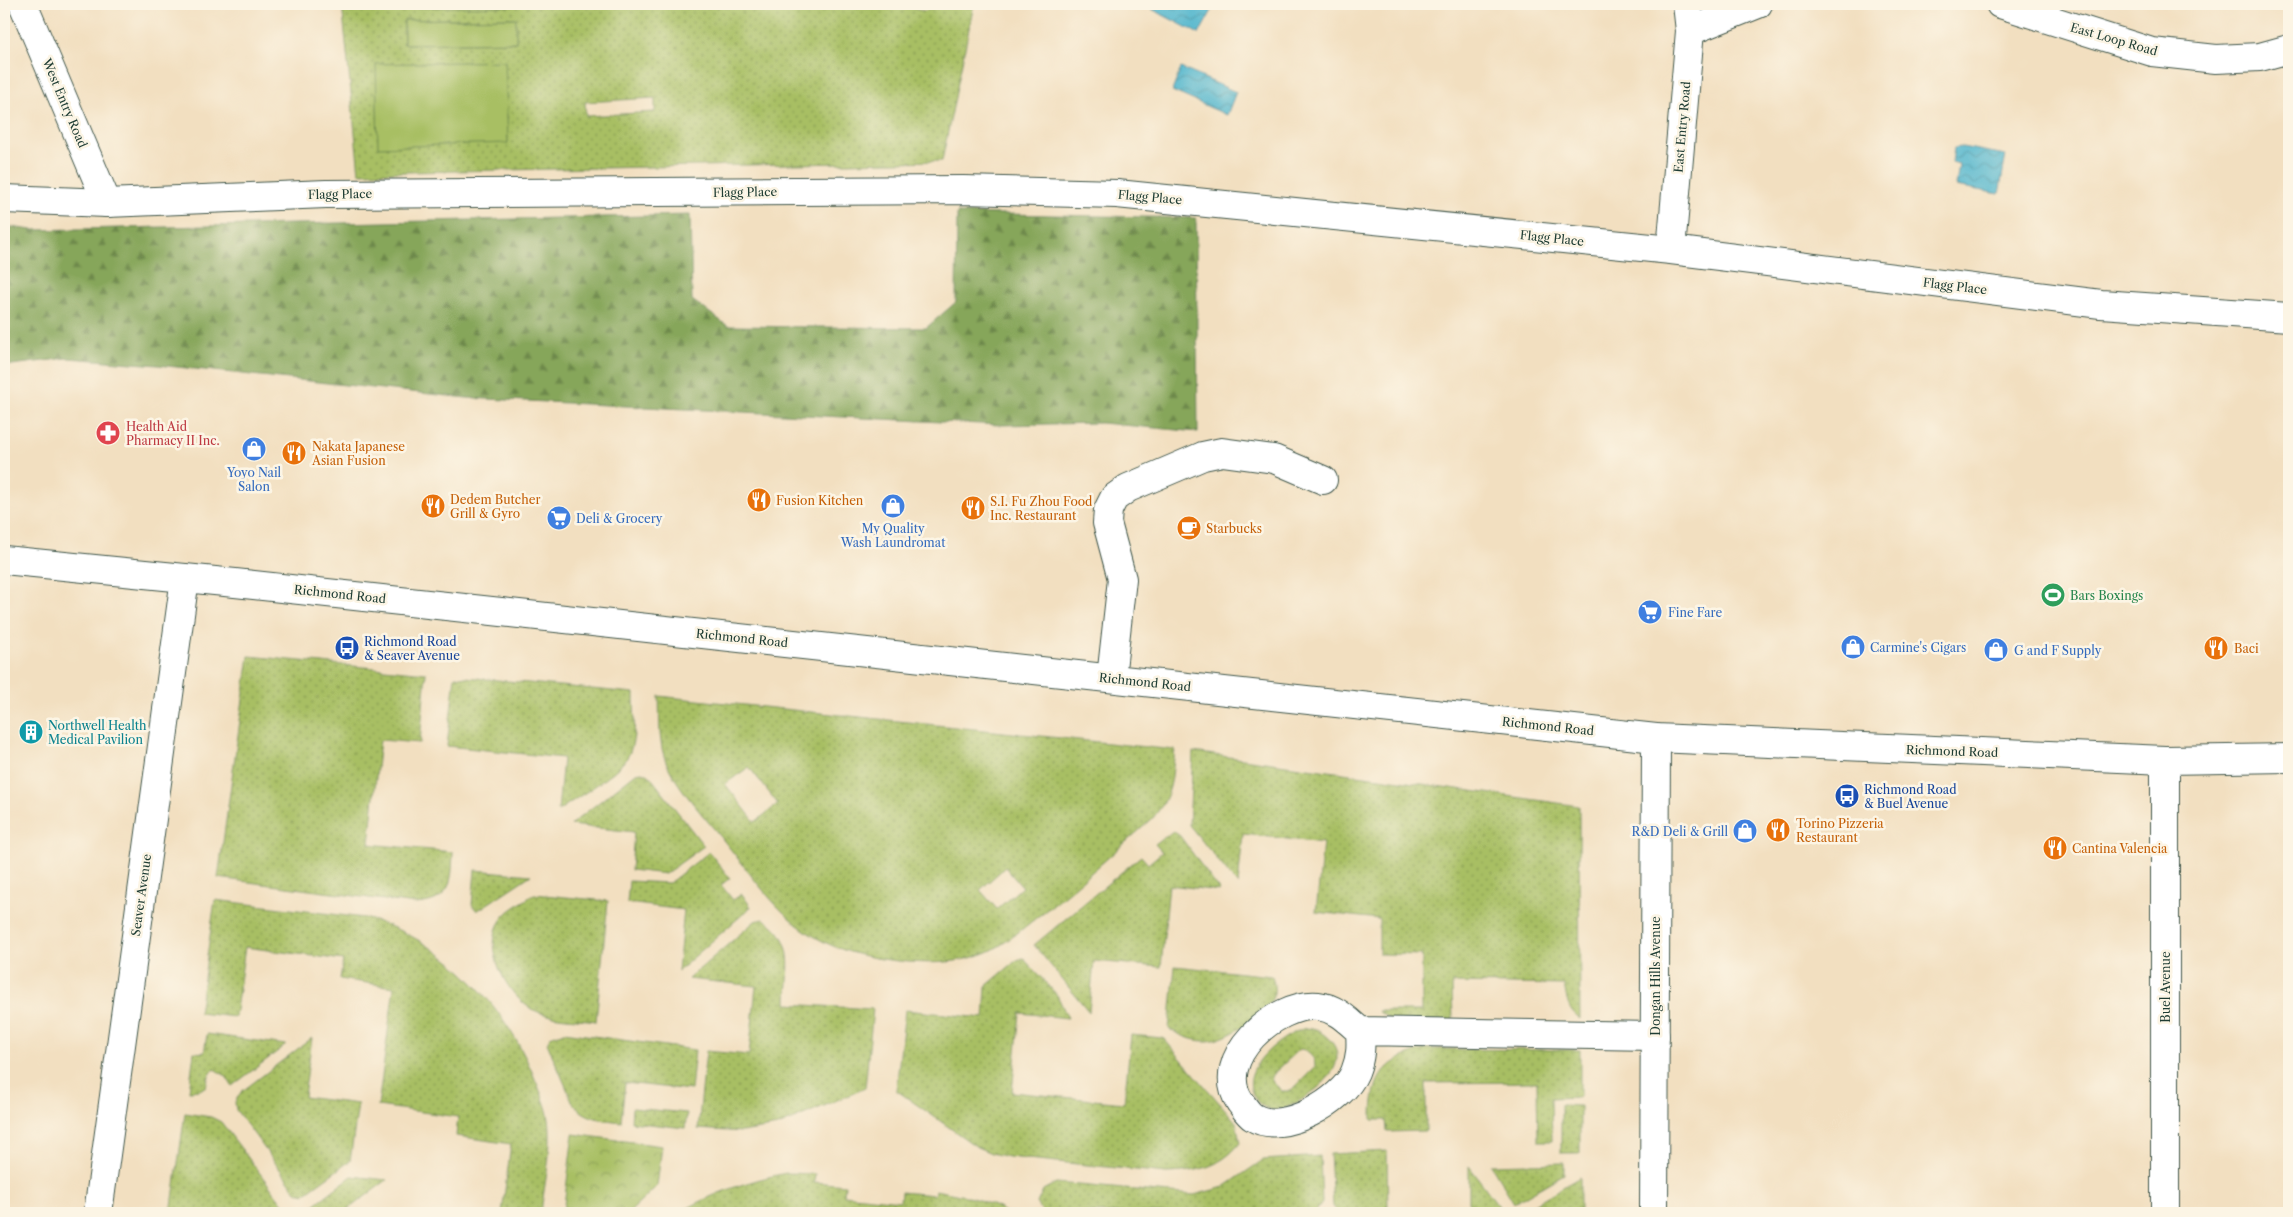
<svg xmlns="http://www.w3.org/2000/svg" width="2293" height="1217" viewBox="0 0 2293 1217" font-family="'Libre Caslon Text',serif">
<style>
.grass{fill:url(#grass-dots);stroke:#647e4c;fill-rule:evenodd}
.forest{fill:url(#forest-firs);stroke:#527247}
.park{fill:url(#park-crowns);stroke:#647e4c}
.garden{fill:#a8bf64;stroke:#647e4c}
.water{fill:url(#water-waves);stroke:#377980}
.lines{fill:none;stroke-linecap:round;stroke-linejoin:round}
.minor-casing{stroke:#3f5549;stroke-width:30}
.major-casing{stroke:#3f5549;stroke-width:30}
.minor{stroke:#fff;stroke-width:28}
.major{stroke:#fff;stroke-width:28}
.labels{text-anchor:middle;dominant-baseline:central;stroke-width:5;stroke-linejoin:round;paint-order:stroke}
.street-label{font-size:12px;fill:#1f3d34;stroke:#fcf5e5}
.health-label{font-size:12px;fill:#be3a42;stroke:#fcf5e5;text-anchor:start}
.food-label{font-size:12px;fill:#c56008;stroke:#fcf5e5;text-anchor:start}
.shop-label{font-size:12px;fill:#366cbe;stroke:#fcf5e5;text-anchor:start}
.leisure-label{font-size:12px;fill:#27864d;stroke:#fcf5e5;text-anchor:start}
.transit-label{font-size:12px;fill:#164399;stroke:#fcf5e5;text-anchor:start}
.culture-label{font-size:12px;fill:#0d838f;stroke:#fcf5e5;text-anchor:start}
</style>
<defs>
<pattern id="grass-dots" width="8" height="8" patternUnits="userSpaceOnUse" patternTransform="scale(1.25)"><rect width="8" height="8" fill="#a8bf64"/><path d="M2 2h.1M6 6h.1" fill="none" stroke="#889c53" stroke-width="1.8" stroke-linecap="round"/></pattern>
<pattern id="forest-firs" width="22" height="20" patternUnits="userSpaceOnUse" patternTransform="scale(1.25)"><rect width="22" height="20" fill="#86a65a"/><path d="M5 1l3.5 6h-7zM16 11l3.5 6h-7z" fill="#6d884b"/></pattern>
<pattern id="park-crowns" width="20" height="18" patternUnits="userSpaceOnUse" patternTransform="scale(1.25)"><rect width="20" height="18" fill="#a8bf64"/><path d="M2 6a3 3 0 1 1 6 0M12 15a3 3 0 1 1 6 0" fill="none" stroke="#889c53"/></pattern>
<pattern id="water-waves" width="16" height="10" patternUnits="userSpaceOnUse" patternTransform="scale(1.25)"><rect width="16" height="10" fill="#4fb5cd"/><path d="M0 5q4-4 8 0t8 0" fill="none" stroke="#4194a7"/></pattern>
</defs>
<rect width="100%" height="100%" fill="#fcf5e5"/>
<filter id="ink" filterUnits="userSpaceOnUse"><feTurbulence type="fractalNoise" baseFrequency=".02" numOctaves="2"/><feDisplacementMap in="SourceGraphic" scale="10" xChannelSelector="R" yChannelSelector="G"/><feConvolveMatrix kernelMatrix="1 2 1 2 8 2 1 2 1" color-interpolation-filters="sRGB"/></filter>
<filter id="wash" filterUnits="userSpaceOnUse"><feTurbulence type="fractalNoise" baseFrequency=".0096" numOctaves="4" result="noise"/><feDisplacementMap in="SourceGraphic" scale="20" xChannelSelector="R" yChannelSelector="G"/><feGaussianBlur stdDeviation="1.12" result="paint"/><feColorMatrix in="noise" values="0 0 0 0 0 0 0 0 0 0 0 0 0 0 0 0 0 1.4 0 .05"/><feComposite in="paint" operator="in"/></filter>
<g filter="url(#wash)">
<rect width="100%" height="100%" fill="#f2dfc0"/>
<g class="grass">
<path d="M342 4H403V8L515 4H906C916 11 928 14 938 4H974L942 161 359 173ZM515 18 516 42 404 44V20ZM655 98V112L586 116 585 102Z"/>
<path d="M249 656 426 673 420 743 380 740 369 844 453 852C452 883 451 902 415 904L218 878Z"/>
<path d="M455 676 634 693C634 712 637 734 630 752 622 772 577 797 558 811L563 758 447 746Z"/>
<path d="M659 696 1175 750C1171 782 1173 794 1152 819 1112 854 1073 890 1031 922 1016 934 999 949 980 955 955 964 925 964 898 961 799 951 778 908 720 836 703 815 672 782 664 756 658 737 660 715 659 696ZM749 767 778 804 755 822 725 784ZM1005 867 1022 887 997 909 980 890Z"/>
<path d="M1193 752 1579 806 1580 1019C1567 1011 1567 999 1564 985L1452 983 1453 1021H1392L1378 1011H1422V955L1379 954V919L1316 912 1323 843 1243 834 1238 885 1189 825Z"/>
<polygon points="642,772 649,775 704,846 665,874 631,870 634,832 570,825 636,773"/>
<polygon points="1173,831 1180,836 1220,891 1169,885 1161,967 1094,961 1089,1012 1034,945 1141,856 1148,864 1162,852 1155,844"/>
<polygon points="709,852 730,878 721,885 733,900 742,894 751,907 678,971 684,910 627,903 629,881 669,883"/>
<polygon points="475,870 531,875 477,911 472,905"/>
<path d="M534 894 608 901 596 1021C576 1018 549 1019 532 1009 506 995 482 947 501 920 508 909 524 902 534 894Z"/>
<path d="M215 900 365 918C444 939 505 1004 535 1079 542 1095 550 1113 550 1130 551 1157 544 1186 541 1213H502L511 1144 456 1136 458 1117 378 1106 394 987 340 979 343 960 245 947 235 1017 199 1013Z"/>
<path d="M764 919C798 941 787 970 787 1004L873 1009 865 1088 778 1126 742 1132 698 1129 706 1051 749 1055 756 986 688 979 755 921Z"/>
<path d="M1023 958 1057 995 1068 1018 1020 1013 1012 1092 1124 1103 1131 1035 1163 1038 1236 1122 1240 1143C1220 1168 1197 1172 1166 1173L1008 1157 991 1153 977 1147 896 1090 905 1010 984 1018 986 986 1017 960Z"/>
<path d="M1175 966 1272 976C1274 983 1276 992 1272 999 1262 1016 1226 1042 1205 1041 1192 1041 1180 1035 1169 1029Z"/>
<path d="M1306 1028C1316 1029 1322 1032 1329 1039 1357 1067 1304 1102 1282 1109 1262 1115 1245 1093 1252 1074 1258 1055 1287 1033 1306 1028ZM1300 1049C1309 1050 1315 1057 1315 1067L1291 1091H1282L1272 1081 1271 1076Z"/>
<path d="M564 1032 695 1050 691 1090 625 1083 621 1122C602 1119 586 1120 573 1103L547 1043 550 1037Z"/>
<polygon points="207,1034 286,1045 232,1086 226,1076 214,1069 209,1076 206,1086 200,1090 189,1091 194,1052 204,1053"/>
<polygon points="312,1038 304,1097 358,1104 350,1161 304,1194 296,1191 236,1110 235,1102 241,1092"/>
<path d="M1426 1049 1580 1050V1097L1551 1098 1552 1141H1538L1537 1082 1426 1083V1131L1387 1132 1386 1120H1372C1372 1076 1383 1061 1426 1049Z"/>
<polygon points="1561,1105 1580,1106 1580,1153 1561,1153"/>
<polygon points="632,1108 687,1113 685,1128 631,1122"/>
<polygon points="185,1113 211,1117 221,1122 290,1213 171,1213"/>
<polygon points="1387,1151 1388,1213 1337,1213 1333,1206 1330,1154"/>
<polygon points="1320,1156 1322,1203 1315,1213 1043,1213 1037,1203 1043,1190 1056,1183 1194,1195 1224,1187 1263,1160"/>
<polygon points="1564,1163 1564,1174 1514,1203 1491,1165"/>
<polygon points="1469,1166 1504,1213 1469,1213"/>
<path d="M786 1173 815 1174 814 1182 845 1185 844 1195 900 1201 901 1192 934 1195 935 1190C960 1195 986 1199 1007 1213H679C713 1193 747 1181 786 1173Z"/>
<polygon points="352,1176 387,1180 343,1213 313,1213 315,1204"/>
<polygon points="1580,1177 1580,1213 1520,1213 1520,1212"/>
</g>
<polygon class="forest" points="957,213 1196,218 1198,432 1101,423 1000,425 467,398 158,365 68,358 4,366 4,226 32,230 690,215 692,300 728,326 926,328 956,302"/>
<polygon class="park" points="573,1134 662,1146 657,1186 629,1213 563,1213"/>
<g class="garden">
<polygon points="403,4 515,4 515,6 403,8"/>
<polygon points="516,18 516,42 404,44 404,20"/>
<polygon points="505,61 508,143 378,147 376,64"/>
</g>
<g class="water">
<polygon points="1142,4 1209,4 1214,7 1199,34"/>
<polygon points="1181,68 1236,92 1227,115 1172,91"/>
<polygon points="1962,147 2006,155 1999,194 1956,186 1959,164 1952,162 1954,148"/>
</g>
</g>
<g filter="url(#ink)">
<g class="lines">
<defs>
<g id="minor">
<polyline points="23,4 107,203"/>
<polyline points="2000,4 2152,52 2216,59 2260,57 2289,49"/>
<polyline points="1690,31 1758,4"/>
<polyline points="4,199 107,203 326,194 963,190 1117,194 1671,250 2101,304 2289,317"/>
<polyline points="1671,250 1690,31 1687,4"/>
<polyline points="1111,678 1122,579 1107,523 1108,510 1114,498 1128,488 1203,456 1222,452 1274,459 1323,480"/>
<polyline points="2165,760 2165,1213"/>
<path d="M1360 1031C1361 1046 1361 1057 1355 1072 1343 1101 1282 1136 1253 1117 1248 1114 1244 1107 1240 1102 1211 1059 1276 1002 1318 1006 1336 1008 1347 1020 1360 1031L1655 1036"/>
<polyline points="98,1213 185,578"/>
<polyline points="1654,1213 1656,738"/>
</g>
<polyline id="major" points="4,560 235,583 1656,738 2165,760 2289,758"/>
</defs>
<use href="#minor" class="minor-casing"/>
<use href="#major" class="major-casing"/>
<use href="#minor" class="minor"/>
<use href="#major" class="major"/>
</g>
</g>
<defs>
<symbol id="pharmacy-disc" viewBox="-11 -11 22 22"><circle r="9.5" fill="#e0444e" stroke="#fcf5e5"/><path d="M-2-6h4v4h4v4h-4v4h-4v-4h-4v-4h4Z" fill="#fff"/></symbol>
<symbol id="shop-disc" viewBox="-11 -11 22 22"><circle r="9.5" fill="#3f7fe0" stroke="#fcf5e5"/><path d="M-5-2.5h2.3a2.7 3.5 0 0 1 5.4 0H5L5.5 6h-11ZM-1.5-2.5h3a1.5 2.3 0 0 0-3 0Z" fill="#fff"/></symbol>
<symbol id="restaurant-disc" viewBox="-11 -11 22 22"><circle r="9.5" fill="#e8710a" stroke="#fcf5e5"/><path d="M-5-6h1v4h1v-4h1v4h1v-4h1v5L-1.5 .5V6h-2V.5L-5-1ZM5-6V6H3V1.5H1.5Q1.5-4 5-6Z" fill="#fff"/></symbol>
<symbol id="supermarket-disc" viewBox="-11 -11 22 22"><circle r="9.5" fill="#3f7fe0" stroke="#fcf5e5"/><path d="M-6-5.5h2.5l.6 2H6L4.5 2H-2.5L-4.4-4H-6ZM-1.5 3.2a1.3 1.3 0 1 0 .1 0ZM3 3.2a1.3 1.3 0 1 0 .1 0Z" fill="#fff"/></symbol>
<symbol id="cafe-disc" viewBox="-11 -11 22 22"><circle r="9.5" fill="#e8710a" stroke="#fcf5e5"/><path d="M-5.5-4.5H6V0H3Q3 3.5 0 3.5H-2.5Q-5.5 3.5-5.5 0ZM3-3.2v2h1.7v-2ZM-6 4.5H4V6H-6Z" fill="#fff"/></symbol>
<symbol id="stadium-disc" viewBox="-11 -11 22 22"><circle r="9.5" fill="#2e9e5b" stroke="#fcf5e5"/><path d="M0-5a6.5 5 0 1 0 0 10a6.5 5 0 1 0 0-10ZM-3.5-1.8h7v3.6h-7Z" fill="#fff"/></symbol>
<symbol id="bus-disc" viewBox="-11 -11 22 22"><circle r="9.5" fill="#1a4fb4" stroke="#fcf5e5"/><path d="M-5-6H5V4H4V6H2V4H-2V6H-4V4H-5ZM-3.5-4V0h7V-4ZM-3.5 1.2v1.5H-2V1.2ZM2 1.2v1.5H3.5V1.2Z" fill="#fff"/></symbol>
<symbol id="building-disc" viewBox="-11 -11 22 22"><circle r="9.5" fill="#0f9aa8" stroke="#fcf5e5"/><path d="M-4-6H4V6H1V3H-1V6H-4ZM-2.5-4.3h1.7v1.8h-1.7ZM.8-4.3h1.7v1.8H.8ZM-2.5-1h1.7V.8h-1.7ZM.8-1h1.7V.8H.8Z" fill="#fff"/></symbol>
</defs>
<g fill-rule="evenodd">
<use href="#pharmacy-disc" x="94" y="419" width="28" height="28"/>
<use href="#shop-disc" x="240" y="435" width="28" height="28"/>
<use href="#restaurant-disc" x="280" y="439" width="28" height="28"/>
<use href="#restaurant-disc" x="745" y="486" width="28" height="28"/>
<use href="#restaurant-disc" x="419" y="492" width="28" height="28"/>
<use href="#shop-disc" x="879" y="492" width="28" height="28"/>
<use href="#restaurant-disc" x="959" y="494" width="28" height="28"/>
<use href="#supermarket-disc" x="545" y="504" width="28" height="28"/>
<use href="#cafe-disc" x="1175" y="514" width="28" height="28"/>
<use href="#stadium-disc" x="2039" y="581" width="28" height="28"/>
<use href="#supermarket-disc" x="1636" y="598" width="28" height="28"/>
<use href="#shop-disc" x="1839" y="633" width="28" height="28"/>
<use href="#bus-disc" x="333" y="634" width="28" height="28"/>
<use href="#restaurant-disc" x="2202" y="634" width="28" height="28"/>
<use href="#shop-disc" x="1982" y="636" width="28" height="28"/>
<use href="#building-disc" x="17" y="718" width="28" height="28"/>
<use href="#bus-disc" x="1833" y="782" width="28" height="28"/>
<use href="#restaurant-disc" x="1764" y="816" width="28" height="28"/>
<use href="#shop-disc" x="1731" y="817" width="28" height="28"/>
<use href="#restaurant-disc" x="2041" y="834" width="28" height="28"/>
</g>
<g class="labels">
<g class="street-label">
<text transform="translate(2114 39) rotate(16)">East Loop Road</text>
<text transform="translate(65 103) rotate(67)">West Entry Road</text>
<text transform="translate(1682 127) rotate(-85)">East Entry Road</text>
<text transform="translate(745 192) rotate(-1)">Flagg Place</text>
<text transform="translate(340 194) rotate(-1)">Flagg Place</text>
<text transform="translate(1150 197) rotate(5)">Flagg Place</text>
<text transform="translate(1552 238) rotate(6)">Flagg Place</text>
<text transform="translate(1955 286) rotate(7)">Flagg Place</text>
<text transform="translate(340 594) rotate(6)">Richmond Road</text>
<text transform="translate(742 638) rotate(6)">Richmond Road</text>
<text transform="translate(1145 682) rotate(6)">Richmond Road</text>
<text transform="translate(1548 726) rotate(6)">Richmond Road</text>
<text transform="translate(1952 751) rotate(2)">Richmond Road</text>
<text transform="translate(141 895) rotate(-82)">Seaver Avenue</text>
<text transform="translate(1655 976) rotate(-90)">Dongan Hills Avenue</text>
<text transform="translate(2165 987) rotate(-90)">Buel Avenue</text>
</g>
<g class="health-label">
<text x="126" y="426">Health Aid<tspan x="126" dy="14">Pharmacy II Inc.</tspan></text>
</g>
<g class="food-label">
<text x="312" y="446">Nakata Japanese<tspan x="312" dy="14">Asian Fusion</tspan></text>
<text x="450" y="499">Dedem Butcher<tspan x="450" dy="14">Grill &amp; Gyro</tspan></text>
<text x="776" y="500">Fusion Kitchen</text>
<text x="990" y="501">S.I. Fu Zhou Food<tspan x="990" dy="14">Inc. Restaurant</tspan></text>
<text x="1206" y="528">Starbucks</text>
<text x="2234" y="648">Baci</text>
<text x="1796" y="823">Torino Pizzeria<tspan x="1796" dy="14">Restaurant</tspan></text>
<text x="2072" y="848">Cantina Valencia</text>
</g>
<g class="shop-label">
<text x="254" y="472" text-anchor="middle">Yoyo Nail<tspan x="254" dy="14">Salon</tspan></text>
<text x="576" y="518">Deli &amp; Grocery</text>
<text x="893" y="528" text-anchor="middle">My Quality<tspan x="893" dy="14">Wash Laundromat</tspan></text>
<text x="1668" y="612">Fine Fare</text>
<text x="1870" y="647">Carmine's Cigars</text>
<text x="2014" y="650">G and F Supply</text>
<text x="1728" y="831" text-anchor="end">R&amp;D Deli &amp; Grill</text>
</g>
<g class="leisure-label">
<text x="2070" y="595">Bars Boxings</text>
</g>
<g class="transit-label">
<text x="364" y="641">Richmond Road<tspan x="364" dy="14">&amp; Seaver Avenue</tspan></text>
<text x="1864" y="789">Richmond Road<tspan x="1864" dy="14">&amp; Buel Avenue</tspan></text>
</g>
<g class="culture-label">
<text x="48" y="725">Northwell Health<tspan x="48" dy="14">Medical Pavilion</tspan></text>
</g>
</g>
<rect width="2293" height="1217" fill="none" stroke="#fcf5e5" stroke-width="20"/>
</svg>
